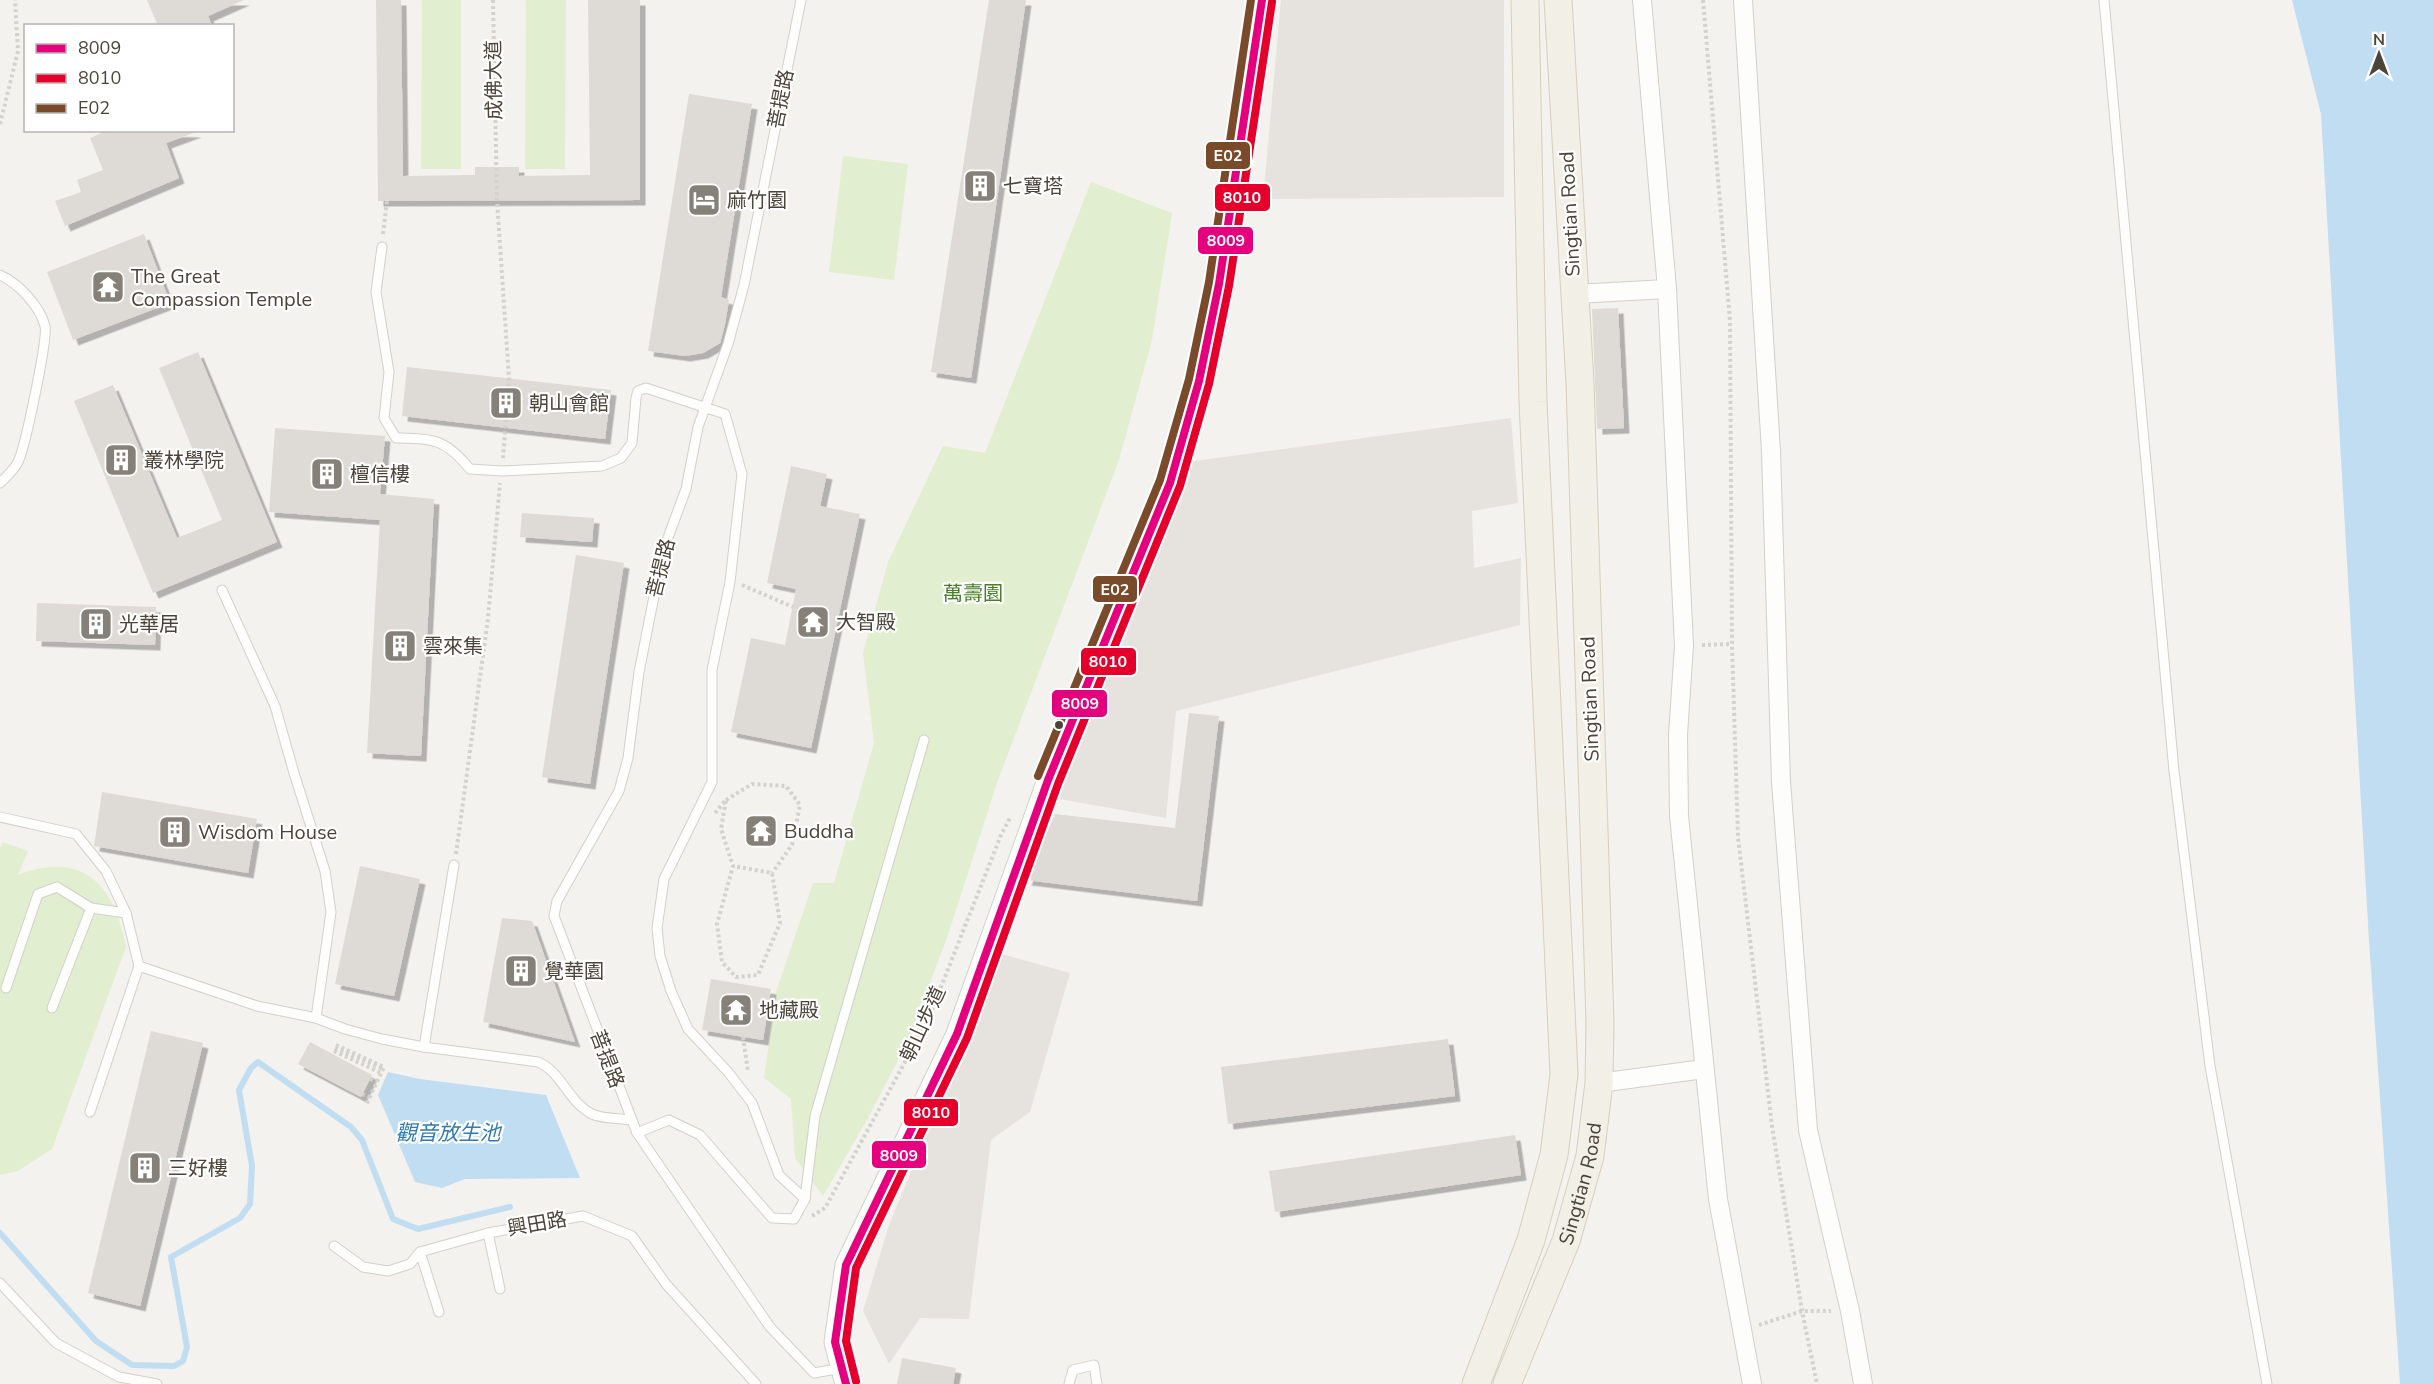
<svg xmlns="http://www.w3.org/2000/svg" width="2433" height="1384" viewBox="0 0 2433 1384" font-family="'Nunito Sans','Noto Sans TC',sans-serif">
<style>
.green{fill:#e1eecf}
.parking{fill:#e6e3df}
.water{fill:#c0ddf1}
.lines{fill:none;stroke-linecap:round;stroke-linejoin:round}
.stream{stroke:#c0ddf1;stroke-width:6}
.building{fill:#dedbd6;filter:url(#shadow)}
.service-casing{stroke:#d2d0cb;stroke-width:11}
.minor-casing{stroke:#d2d0cb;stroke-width:20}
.tertiary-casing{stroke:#d2d0cb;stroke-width:23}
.primary-casing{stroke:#d6cebb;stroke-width:29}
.path{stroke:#d3d2cc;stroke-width:4;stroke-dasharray:3 3;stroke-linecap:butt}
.service{stroke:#fdfdfc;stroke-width:9}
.minor{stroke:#fdfdfc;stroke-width:18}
.tertiary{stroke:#fdfdfc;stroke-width:21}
.primary{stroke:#f2efe6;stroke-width:27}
.bus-1-casing{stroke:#fff;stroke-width:12}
.bus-2-casing{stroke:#fff;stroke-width:12}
.bus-3-casing{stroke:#fff;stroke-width:12}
.bus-1{stroke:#e5007d;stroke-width:8}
.bus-2{stroke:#e4002b;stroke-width:8}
.bus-3{stroke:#7a4b2a;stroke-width:8}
.bus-dot{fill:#4b4439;stroke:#fff;stroke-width:2}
.labels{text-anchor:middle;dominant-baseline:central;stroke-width:4.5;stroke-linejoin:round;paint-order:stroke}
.street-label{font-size:20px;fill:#4b4439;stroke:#fff}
.poi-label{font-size:20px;fill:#4b4439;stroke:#fff;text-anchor:start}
.park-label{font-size:20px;fill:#4a7f2a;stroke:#fff}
.water-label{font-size:21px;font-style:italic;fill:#2e7ab2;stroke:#fff}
.line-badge{stroke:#fff;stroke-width:2}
.badge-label{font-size:16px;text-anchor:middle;font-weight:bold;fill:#fff}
</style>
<defs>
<filter id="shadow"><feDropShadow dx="5.5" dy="5.5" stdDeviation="0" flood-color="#0004"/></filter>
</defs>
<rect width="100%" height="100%" fill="#f4f2ee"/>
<g class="green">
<polygon points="422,0 461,0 461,169 421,169"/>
<polygon points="526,0 566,0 565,169 525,169"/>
<polygon points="843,156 908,164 894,280 829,272"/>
<polygon points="1091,182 1172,213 1152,340 1119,460 997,783 949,932 910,1037 868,1118 823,1196 795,1158 791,1099 764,1078 776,992 813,883 834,883 874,743 863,653 888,562 943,446 985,453"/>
<path d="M3 842 28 851 18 875C84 850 114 885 126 947L52 1149 18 1171 0 1175V848Z"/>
</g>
<g class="parking">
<polygon points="1281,0 1504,0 1504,197 1263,199"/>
<polygon points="1511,418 1518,503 1472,511 1474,568 1521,558 1520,625 1176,711 1166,818 1054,798 1187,462"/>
<polygon points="1002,954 1070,973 1030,1112 991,1140 969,1319 920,1318 889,1364 863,1311 889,1225"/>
</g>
<g class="water">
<polygon points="2292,0 2433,0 2433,1384 2400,1384 2369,941 2321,114"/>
<polygon points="388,1072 420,1079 546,1095 580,1178 465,1179 442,1188 415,1182 378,1095"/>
</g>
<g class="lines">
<polyline class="stream" points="0,1233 96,1341 132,1365 174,1366 183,1361 187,1347 171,1257 240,1218 250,1204 252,1166 239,1090 251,1068 258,1062 351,1127 362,1140 393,1219 418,1229 510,1207"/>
</g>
<g class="building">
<polygon points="147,0 244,0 208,16 212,26 158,26"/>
<polygon points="376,0 401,0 403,176 475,175 475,167 519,167 519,176 590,175 588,0 640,0 640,200 378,201"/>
<polygon points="989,0 1026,0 971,378 931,372"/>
<polygon points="689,94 752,104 721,297 729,300 725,324 720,343 703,353 685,356 648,351"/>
<polygon points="108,130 196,132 166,143 179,178 65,226 55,201 81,192 77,180 103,170 90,138"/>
<polygon points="144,234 170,303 73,340 47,272"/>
<polygon points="1618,308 1624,428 1597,429 1592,309"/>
<polygon points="198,352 277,542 153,593 74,401 113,385 177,538 222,520 159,368"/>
<polygon points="407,367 611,390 605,439 402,416"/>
<polygon points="275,428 385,436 380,494 434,499 421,756 367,753 380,520 269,512"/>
<polygon points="791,466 827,474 820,506 860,514 811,748 731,732 751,638 785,645 796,589 767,583"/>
<polygon points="522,513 594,518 592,542 520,537"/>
<polygon points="576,555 624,563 590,784 542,777"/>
<polygon points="37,603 156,607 155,645 36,641"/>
<polygon points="1189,713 1219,716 1197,901 1026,880 1055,814 1175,828"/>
<polygon points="102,792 257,819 248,873 94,846"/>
<polygon points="360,866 420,879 394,996 335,984"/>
<polygon points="502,918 532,921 575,1042 483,1022"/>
<polygon points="711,979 771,989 763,1040 702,1030"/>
<polygon points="151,1031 203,1043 140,1306 88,1293"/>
<polygon points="1448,1039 1455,1096 1228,1124 1221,1067"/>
<polygon points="310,1042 372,1075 361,1097 298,1064"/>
<polygon points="1515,1135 1521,1175 1275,1212 1269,1171"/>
<polygon points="902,1358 956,1368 953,1384 897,1384"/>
</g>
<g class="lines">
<defs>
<g id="service">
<polyline points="801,0 744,285 728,344 698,427 686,489 663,551 639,672 628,758 619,791 557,901 554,916 637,1133 770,1327 814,1373 842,1368"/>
<polyline points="2104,0 2174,771 2210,1066 2267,1384"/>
<path d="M382 247 376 292 389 372 384 418 396 438C434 439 444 438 470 469L502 471 602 466 621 458 632 443 636 398 638 391 646 388 725 414 742 474 730 582 712 670V782L664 879 657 928 660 956 671 991 688 1029 728 1072 752 1103 779 1175 805 1199 794 1219 772 1218 700 1135 669 1120 637 1133"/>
<path d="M0 275C18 283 40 306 45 326 48 339 25 448 18 462 15 469 6 477 0 483"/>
<polyline points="222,590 275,706 294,773 325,871 331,912 316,1018"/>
<path d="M0 817 76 834 106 871 126 913 139 966 257 1006 316 1018 345 1029 382 1039 424 1047 538 1062C562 1072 568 1102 592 1114 602 1119 619 1118 630 1120"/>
<polyline points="6,988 38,894 57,887 91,908"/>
<polyline points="52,1008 91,908 126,913"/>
<polyline points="424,1047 454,865"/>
<polyline points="90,1112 139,966"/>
<polyline points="805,1199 815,1116 924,740"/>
<polyline points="488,1233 500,1289"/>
<polyline points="334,1246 363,1267 388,1271 410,1264 420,1252 488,1233 583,1216 632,1236 666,1284 756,1384"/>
<polyline points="420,1252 439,1312"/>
<polyline points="0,1283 56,1343 119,1377 157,1384"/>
<polyline points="1069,1384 1073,1370 1094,1365 1097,1384"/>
</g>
<g id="minor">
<polyline points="1642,0 1667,289 1684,646 1678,735 1679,816 1718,1199 1752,1384"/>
<polyline points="1743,0 1771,451 1781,782 1808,1130 1850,1311 1863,1384"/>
<polyline points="1575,294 1667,289"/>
<polyline points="1599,1083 1704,1069"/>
</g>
<polyline id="tertiary" points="846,1384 835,1342 846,1265 957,1034 1048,780 1170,483 1199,381 1219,284 1262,0"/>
<g id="primary">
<polyline points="1476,1384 1531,1240 1554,1155 1564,1074 1533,402 1525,0"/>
<path id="s1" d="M1507 1384 1566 1241 1590 1156 1599 1083 1600 1022 1580 383 1558 0"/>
</g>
</defs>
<use href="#service" class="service-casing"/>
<use href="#minor" class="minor-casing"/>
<use href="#tertiary" class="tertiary-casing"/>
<use href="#primary" class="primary-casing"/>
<g class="path">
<polyline points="493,0 497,200 509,379 503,458"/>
<polyline points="1703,0 1730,321 1732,644 1738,837 1772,1126 1802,1311 1817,1384"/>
<polyline points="0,124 18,51 15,0"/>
<polyline points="383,234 387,201"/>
<polyline points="742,585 793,607"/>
<polyline points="1702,645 1732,644"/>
<polyline points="726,800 752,784 786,786 800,805 792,845 772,873"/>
<polyline points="715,813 726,800 721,829 733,866 717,924 722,962 736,977 758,975 780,923 772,873 733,866"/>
<polyline points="456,854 488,618 500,483"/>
<polyline points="743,1037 748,1072"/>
<polyline points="336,1045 384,1067 366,1105"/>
<polyline points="335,1048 383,1069"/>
<polyline points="334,1051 381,1073"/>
<polyline points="370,1079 377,1082"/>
<polyline points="362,1094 369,1097"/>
<polyline points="812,1216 825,1208 928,1020 1001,835 1010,818"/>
<polyline points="1759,1325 1802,1311 1831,1311"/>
</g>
<use href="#service" class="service"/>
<use href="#minor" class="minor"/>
<use href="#tertiary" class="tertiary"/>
<use href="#primary" class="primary"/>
<defs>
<polyline id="bus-1" points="846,1384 835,1342 846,1265 957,1034 1048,780 1170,483 1199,381 1219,284 1262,0"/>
<polyline id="bus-2" points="856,1381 846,1341 856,1268 967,1038 1058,784 1180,486 1209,384 1229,286 1272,2"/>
<polyline id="bus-3" points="1038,776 1160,480 1189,379 1209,282 1251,0"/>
</defs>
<use href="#bus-1" class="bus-1-casing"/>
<use href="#bus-2" class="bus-2-casing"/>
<use href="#bus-3" class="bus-3-casing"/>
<use href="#bus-1" class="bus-1"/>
<use href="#bus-2" class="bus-2"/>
<use href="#bus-3" class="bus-3"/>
</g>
<defs>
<symbol id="building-square" viewBox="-11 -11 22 22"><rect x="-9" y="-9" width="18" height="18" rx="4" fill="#868178" stroke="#fff"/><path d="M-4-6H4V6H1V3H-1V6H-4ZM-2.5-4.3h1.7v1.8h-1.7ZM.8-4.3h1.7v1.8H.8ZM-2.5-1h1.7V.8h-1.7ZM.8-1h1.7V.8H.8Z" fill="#fff"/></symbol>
<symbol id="hotel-square" viewBox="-11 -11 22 22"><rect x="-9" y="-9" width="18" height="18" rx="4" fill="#868178" stroke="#fff"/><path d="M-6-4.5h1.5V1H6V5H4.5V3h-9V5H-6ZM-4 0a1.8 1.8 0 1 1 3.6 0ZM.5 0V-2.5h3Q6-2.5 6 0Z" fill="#fff"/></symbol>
<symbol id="temple-square" viewBox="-11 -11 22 22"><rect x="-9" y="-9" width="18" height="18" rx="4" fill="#868178" stroke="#fff"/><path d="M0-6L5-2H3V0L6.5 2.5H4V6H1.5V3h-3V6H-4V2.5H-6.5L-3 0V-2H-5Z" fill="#fff"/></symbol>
</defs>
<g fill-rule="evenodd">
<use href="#building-square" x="961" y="167" width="38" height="38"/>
<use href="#hotel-square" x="685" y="181" width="38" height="38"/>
<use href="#temple-square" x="89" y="268" width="38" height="38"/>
<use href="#building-square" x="487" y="384" width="38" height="38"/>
<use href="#building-square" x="102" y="441" width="38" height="38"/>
<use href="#building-square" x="308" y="455" width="38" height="38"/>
<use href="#temple-square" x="794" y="603" width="38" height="38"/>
<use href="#building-square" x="77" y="605" width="38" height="38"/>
<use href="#building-square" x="381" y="627" width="38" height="38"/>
<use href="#temple-square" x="742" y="812" width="38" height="38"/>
<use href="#building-square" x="156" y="813" width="38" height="38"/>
<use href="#building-square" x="502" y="952" width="38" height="38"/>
<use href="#temple-square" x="717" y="991" width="38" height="38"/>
<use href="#building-square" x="126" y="1149" width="38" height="38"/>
</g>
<circle class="bus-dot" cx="1059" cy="725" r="5"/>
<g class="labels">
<g class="street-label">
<text transform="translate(494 80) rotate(-91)">成佛大道</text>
<text transform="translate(781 99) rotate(-79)">菩提路</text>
<text transform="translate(1570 214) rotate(-93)">Singtian Road</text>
<text transform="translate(661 568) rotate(-76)">菩提路</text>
<text transform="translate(1590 699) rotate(-92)">Singtian Road</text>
<text transform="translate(923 1024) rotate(-65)">朝山步道</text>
<text transform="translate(607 1059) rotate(69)">菩提路</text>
<text stroke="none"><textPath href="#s1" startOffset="214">Singtian Road</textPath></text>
<text transform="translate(537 1224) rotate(-10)">興田路</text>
</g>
<g class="poi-label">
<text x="1003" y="186">七寶塔</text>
<text x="727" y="200">麻竹園</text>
<text x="131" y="276">The Great<tspan x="131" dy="23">Compassion Temple</tspan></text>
<text x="529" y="403">朝山會館</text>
<text x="144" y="460">叢林學院</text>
<text x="350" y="474">檀信樓</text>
<text x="836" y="622">大智殿</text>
<text x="119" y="624">光華居</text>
<text x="423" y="646">雲來集</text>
<text x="784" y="831">Buddha</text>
<text x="198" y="832">Wisdom House</text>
<text x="544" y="971">覺華園</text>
<text x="759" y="1010">地藏殿</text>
<text x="168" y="1168">三好樓</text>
</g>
<g class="park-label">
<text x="973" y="593">萬壽園</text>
</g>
<g class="water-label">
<text x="448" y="1133">觀音放生池</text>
</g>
</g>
<g class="line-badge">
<rect x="1205" y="141" width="46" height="29" rx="6" fill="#7a4b2a"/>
<rect x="1214" y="183" width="57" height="29" rx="6" fill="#e4002b"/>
<rect x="1197" y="226" width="57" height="29" rx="6" fill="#e5007d"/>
<rect x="1092" y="575" width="46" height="28" rx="6" fill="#7a4b2a"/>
<rect x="1080" y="647" width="57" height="29" rx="6" fill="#e4002b"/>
<rect x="1051" y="689" width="57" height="29" rx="6" fill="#e5007d"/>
<rect x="903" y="1098" width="56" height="29" rx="6" fill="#e4002b"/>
<rect x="871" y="1140" width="56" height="29" rx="6" fill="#e5007d"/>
</g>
<g class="badge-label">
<text x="1228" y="161">E02</text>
<text x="1242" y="203">8010</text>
<text x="1226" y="246">8009</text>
<text x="1115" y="595">E02</text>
<text x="1108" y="667">8010</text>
<text x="1080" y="709">8009</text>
<text x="931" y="1118">8010</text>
<text x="899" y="1161">8009</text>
</g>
<rect x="24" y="24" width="210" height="108" fill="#ffffff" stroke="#b7b4b0" stroke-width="1.5"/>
<rect x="36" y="44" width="30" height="9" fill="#e5007d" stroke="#b7b4b0" stroke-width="1.5"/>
<text x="78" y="54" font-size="18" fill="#4b4439">8009</text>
<rect x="36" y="74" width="30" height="9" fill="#e4002b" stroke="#b7b4b0" stroke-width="1.5"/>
<text x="78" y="84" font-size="18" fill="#4b4439">8010</text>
<rect x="36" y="104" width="30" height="9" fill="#7a4b2a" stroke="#b7b4b0" stroke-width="1.5"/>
<text x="78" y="114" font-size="18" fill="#4b4439">E02</text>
<g transform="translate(2379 54)" stroke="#ffffff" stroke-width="4.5" paint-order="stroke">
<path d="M0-4.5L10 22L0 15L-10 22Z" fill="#4b4439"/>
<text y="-9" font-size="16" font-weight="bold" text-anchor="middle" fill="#4b4439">N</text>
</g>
</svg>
